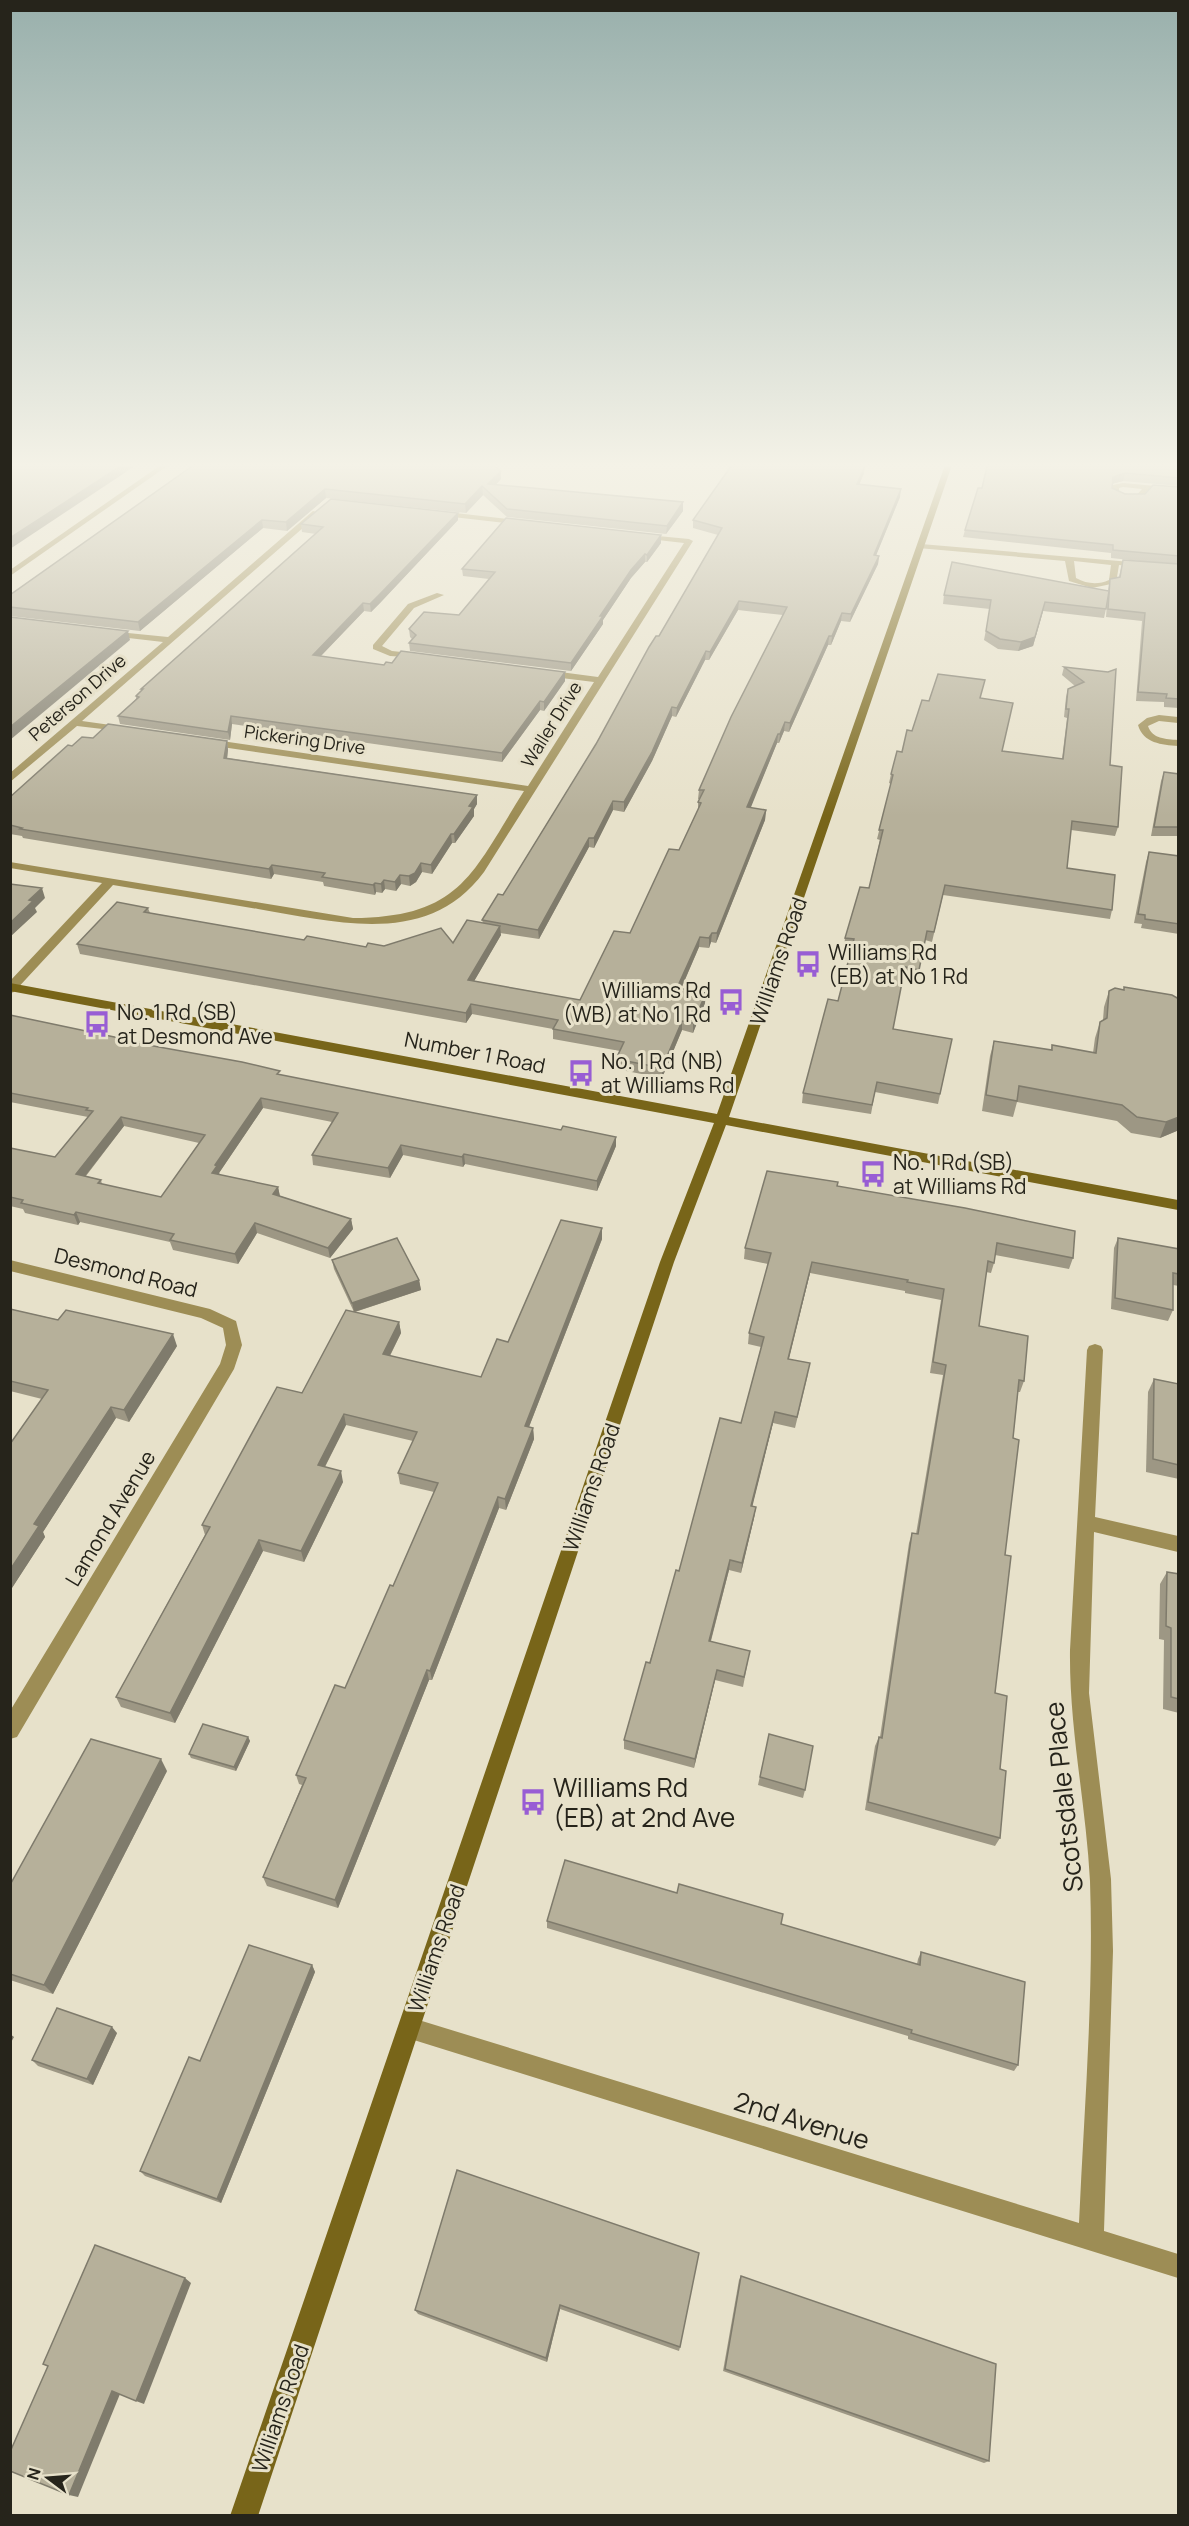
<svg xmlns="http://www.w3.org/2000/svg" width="1189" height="2526" viewBox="0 0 1189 2526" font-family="Manrope,sans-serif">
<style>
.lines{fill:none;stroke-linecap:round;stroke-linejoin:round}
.street{fill:#9d8d55;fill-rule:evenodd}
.secondary{fill:#786519;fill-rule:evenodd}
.wall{fill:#9d9784;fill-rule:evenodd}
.shaded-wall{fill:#7f7b6c}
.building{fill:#b6b09a;stroke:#7f7b6c;stroke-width:1.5;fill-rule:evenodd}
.labels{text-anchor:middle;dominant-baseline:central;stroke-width:6;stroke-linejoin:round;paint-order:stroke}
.far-street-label{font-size:18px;fill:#26241b;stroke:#e7e1ca}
.poi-label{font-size:21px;fill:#26241b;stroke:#e7e1ca;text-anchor:start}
.street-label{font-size:21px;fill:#26241b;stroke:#e7e1ca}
.near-poi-label{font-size:26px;fill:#26241b;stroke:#e7e1ca;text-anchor:start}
.near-street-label{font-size:26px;fill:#26241b;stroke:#e7e1ca}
</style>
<rect width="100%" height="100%" fill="#e7e1ca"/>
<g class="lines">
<g class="street">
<polygon points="165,462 173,462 10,576 10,570"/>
<path d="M1123 483 1178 488V492L1150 490 1141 500 1123 499 1111 493 1113 485ZM1123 487 1142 489 1136 496 1119 492V488Z"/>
<polygon points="313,511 320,513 82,721 125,727 128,728 128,732 77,726 10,782 10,773 163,642 111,636 107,633 108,631 168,637"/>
<polygon points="438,511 524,521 528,523 524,525 435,515 435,511"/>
<path d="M637 534 689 539 693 541 484 872C428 948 337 922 258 909 210 901 162 893 113 885L14 992 10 993V981L102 883 10 868V862L353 918C462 917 472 873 524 791L208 745 203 742 208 739 528 786 594 682 545 676 540 673 545 670 598 677 684 543 640 538 636 536Z"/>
<path d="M921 544 1178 566V570L1119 565 1116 583 1092 588 1069 581 1065 561 918 548 917 546ZM1074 561 1111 565 1109 580C1098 585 1087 584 1076 578Z"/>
<polygon points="437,593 444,595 414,608 382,646 392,651 420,654 420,658 390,656 373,649 373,645 408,604"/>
<path d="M1159 715 1178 717V723L1159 721 1148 726C1152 739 1166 739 1178 740V746C1162 745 1143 743 1138 725L1147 718Z"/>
<polygon points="10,1260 210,1309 236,1321 242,1345 234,1369 17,1737 10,1739 10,1711 220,1364 226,1345 223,1328 201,1318 10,1271"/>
<path d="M1095 1344 1101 1346 1103 1350 1095 1517 1178 1536V1552L1094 1532 1089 1693 1111 1879 1113 1951 1104 2231 1178 2254V2278L401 2036 398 2028 401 2020 409 2017 1079 2223C1084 2110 1094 1995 1090 1881 1086 1804 1069 1728 1070 1650L1087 1350 1089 1346Z"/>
</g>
<polygon class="secondary" points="946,462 953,462 729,1117 1178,1200 1178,1210 726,1125 674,1262 258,2516 230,2516 660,1262 714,1123 10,991 10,983 717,1114"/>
</g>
<g class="wall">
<polygon points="198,462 494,465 501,471 501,479 496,484 683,511 666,534 507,517 483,495 466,513 326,498 287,531 263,528 140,631 10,616 10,595"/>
<path d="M841 462 839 463 864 473 859 485 900 497 876 555 879 556 878 564 850 622 841 621 831 645H828L789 732 784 731 779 743H777L750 808 766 810 765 820 716 943 711 942 709 948 699 947 681 989 705 1003 693 1033 682 1030 662 1078 616 1069V1059L620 1051 553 1039V1029L472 1014 466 1023 80 954 77 944 148 908 150 913 304 940 366 947 453 943 483 923 482 920 503 895 596 744 718 535 693 528V520ZM738 610 783 615 699 790 698 799H699L698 802V811L679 850 630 933 580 1000 474 981 501 935 500 933 539 939 589 847 594 848 613 810 624 812 652 761 672 716 676 717 705 660H709Z"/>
<polygon points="1179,462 1179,486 1123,481 1112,484 1112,488 1125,494 1145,494 1179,487 1179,708 1164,707 1164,702 1136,701 1142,621 1106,617 1107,604 1104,618 1043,611 1033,646 1018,651 998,649 984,640 990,609 943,604 944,595 1108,590 1110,579 1119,577 1123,560 1159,563 1111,558 1111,553 963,537 965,530 982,488"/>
<polygon points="458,520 380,603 371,612 364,611 321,656 384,665 565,681 544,711 540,710 502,762 232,724 230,740 120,724 118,716 136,699 136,696 142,691 141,689 316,534 302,532 301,524"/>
<polygon points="661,535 661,543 647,562 645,562 631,578 603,620 603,624 571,671 410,651 409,643 412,639 410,637 409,629 459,615 489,579 463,576 462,569"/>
<polygon points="1064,667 1108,672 1110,765 1118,827 1115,836 1071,830 1067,868 1112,910 1110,919 943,895 932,942 925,940 917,979 903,977 893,1029 952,1039 938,1104 875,1092 871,1114 802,1103 803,1093 838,1001 851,948 844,947 845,938 869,888 880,840 877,839 891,784 889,783 891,774 902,752 929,701 980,698 1002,751 1062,759 1067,718 1064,717 1066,697 1068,689 1075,686 1062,675"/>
<polygon points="93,738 227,741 228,750 227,758 477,795 477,804 474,809 474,816 455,843 452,843 432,874 422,872 416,882 410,886 401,884 396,891 385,889 382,893 376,892 375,895 324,886 323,882 274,874 271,879 23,838 22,836 10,834 10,797"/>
<polygon points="1164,772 1179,774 1179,836 1151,836 1161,781"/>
<polygon points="1149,852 1179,856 1179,934 1141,928 1142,924 1134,923 1146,862"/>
<polygon points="1124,987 1179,1130 1160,1138 1131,1133 1117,1121 1017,1102 1013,1117 982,1111 990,1056 994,1041 1051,1050 1052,1045 1093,1053 1095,1038 1100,1022 1103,1020 1104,1007 1109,991 1124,990"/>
<path d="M10 1015 138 1042V1043L280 1075 616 1146 597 1191 465 1164 463 1167 403 1155 390 1178 313 1165 312 1155 332 1122 263 1108 219 1173 220 1175 278 1187 280 1196 351 1219 353 1229 330 1258 257 1233 238 1264 173 1250 170 1242 80 1222 78 1225 25 1213 23 1209 10 1206V1148L55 1157 88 1117 10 1102ZM124 1126 199 1143 161 1197 102 1184 101 1180 86 1176Z"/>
<polygon points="837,1186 1073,1258 1069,1269 995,1255 994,1263 991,1273 986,1272 979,1326 1024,1381 1020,1392 1018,1392 1013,1438 995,1693 1000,1769 1000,1838 995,1846 865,1810 875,1746 879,1737 880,1737 909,1543 912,1533 916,1534 943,1375 930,1373 941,1300 905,1293 905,1291 810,1273 789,1359 808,1374 795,1428 773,1423 752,1506 756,1507 754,1518 741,1573 729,1570 711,1641 748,1661 743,1687 715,1680 694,1768 624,1749 624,1740 679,1571 741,1423 761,1347 748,1344 749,1333 768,1264 744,1259 745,1248"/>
<polygon points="602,1228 602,1239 529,1427 533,1428 534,1439 506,1510 499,1508 432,1680 429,1680 338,1908 267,1886 263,1877 302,1785 299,1784 296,1775 345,1688 393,1586 434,1492 400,1484 398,1473 413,1441 346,1425 325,1467 343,1482 304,1562 263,1551 175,1723 121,1707 116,1697 205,1535 202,1525 302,1393 354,1312 334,1269 332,1260 419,1280 421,1290 355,1312 399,1322 401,1333 390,1356 481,1377 508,1342"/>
<polygon points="1118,1238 1179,1249 1179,1286 1173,1285 1173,1310 1168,1321 1111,1309 1114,1248"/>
<polygon points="10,1309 177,1346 129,1422 116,1418 43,1532 45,1537 10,1591 42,1399 10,1391"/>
<polygon points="1154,1379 1179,1384 1179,1479 1146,1472 1148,1392"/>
<polygon points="1167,1572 1179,1574 1179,1713 1163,1709 1164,1640 1159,1639 1160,1584"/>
<polygon points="769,1734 805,1790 803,1798 758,1785"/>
<polygon points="248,1737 250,1741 236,1771 191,1758 189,1754"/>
<polygon points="167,1771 53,1994 10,1980 10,1885"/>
<polygon points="547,1921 781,1924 917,1964 918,1959 921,1952 1018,2065 1014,2071 908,2039 908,2036 547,1928"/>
<polygon points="312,1965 315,1972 221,2203 145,2176 140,2171 200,2061"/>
<polygon points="117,2033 93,2085 38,2066 32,2060"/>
<polygon points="457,2170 680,2347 679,2351 560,2309 547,2362 418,2314 415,2310"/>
<polygon points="741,2276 989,2461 984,2463 723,2371 739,2280"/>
</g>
<g class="shaded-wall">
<polygon points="127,462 141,462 10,549 10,538"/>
<polygon points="865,466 864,473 856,492 857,484"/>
<polygon points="501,471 501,479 489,492 488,484"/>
<polygon points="1125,473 1123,481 1111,484 1113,477"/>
<polygon points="482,486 483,495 466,513 465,504"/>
<polygon points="325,489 326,498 287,531 286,522"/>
<polygon points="901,489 900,497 873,563 874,555"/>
<polygon points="683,502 683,511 666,534 667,526"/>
<polygon points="458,513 458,520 380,603 371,612 370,604"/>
<polygon points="262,520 263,528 140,631 138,622"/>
<polygon points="661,535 661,543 647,562 647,555"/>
<polygon points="645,554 645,562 631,578 603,620 603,624 571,671 571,663 600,616 631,570"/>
<polygon points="879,556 878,564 850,622 851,614"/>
<polygon points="739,601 738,610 709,660 710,652"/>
<polygon points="363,603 364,611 314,663 313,655"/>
<polygon points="1043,611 1033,646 1018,651 1021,642"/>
<polygon points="842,613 841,621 831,645 832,636"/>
<polygon points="128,631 130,640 10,740 10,727"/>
<polygon points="829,636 828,645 789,732 790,723"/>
<polygon points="706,651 705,660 676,717 677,708"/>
<polygon points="565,672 565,681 544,711 544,702"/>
<polygon points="540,701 540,710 502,762 502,753"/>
<polygon points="672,707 672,716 652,761 624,812 624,802"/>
<polygon points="231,716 232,724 230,740 228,732"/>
<polygon points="785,722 784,731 779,743 780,734"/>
<polygon points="778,734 777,743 747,817 747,807"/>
<polygon points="227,741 228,750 226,767 224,758"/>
<polygon points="477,795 477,804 474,809 474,816 455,843 454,834 469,806"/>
<polygon points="613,801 613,810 594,848 594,838"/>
<polygon points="766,810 765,820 716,943 717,933"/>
<polygon points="451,834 452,843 432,874 431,865"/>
<polygon points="589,838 589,847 539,939 538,930"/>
<polygon points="421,863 422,872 416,882 410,886 409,876"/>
<polygon points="272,865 274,874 271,879 269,869"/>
<polygon points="400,875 401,884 396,891 395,882"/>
<polygon points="384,880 385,889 382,893 381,884"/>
<polygon points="375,883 376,892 375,895 373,885"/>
<polygon points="42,888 45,898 35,908 37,912 10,937 10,923 29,900"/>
<polygon points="500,926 501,935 469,990 468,980"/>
<polygon points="712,933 711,942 709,948 709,938"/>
<polygon points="700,937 699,947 677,998 677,988"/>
<polygon points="706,993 705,1003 693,1033 693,1023"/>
<polygon points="471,1004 472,1014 466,1023 466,1013"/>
<polygon points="682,1021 682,1030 662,1078 662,1068"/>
<polygon points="261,1098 263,1108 219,1173 220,1176 212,1173 215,1165"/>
<polygon points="121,1117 124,1126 79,1184 76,1174"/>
<polygon points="1179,1117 1179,1130 1160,1138 1166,1122"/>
<polygon points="616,1137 616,1146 597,1191 597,1181"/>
<polygon points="401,1145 403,1155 390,1178 388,1168"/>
<polygon points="464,1154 465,1164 463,1167 462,1157"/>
<polygon points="278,1187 280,1197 273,1194"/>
<polygon points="76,1212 80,1222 78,1225 74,1215"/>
<polygon points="351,1219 353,1229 330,1258 328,1248"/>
<polygon points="255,1223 257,1233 238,1264 235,1254"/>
<polygon points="602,1228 602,1239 525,1437 525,1426"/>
<polygon points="812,1262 810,1273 786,1369 788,1359"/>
<polygon points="419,1280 421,1290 354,1312 352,1303"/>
<polygon points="399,1322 401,1333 385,1365 383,1354"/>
<polygon points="173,1334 177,1346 129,1422 124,1410"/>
<polygon points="111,1407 116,1418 43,1532 45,1537 10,1591 10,1570 34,1524"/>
<polygon points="775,1412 773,1423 750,1516 751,1506"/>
<polygon points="344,1414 346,1425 320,1476 318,1465"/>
<polygon points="533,1428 534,1439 506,1510 505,1499"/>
<polygon points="341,1471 343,1482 304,1562 301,1551"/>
<polygon points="498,1497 499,1508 432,1680 430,1671"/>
<polygon points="756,1507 754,1518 741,1573 742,1563"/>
<polygon points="259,1540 263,1551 175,1723 170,1713"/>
<polygon points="730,1560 729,1570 708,1651 709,1641"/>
<polygon points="427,1670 429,1680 338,1908 335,1900"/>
<polygon points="717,1670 715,1680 694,1768 695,1759"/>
<polygon points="248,1737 250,1741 236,1771 234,1767"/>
<polygon points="161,1759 167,1771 53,1994 44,1985"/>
<polygon points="312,1965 315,1972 221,2203 217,2199"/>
<polygon points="112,2027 117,2033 93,2085 87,2079"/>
<polygon points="10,2034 14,2037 10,2044"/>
<polygon points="185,2278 191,2283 144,2404 136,2401"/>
<polygon points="560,2305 560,2309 547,2362 546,2358"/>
<polygon points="112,2391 120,2394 78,2497 69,2495"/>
</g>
<g class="building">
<polygon points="10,462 127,462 10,538"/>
<polygon points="198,462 489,462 501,471 488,484 683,502 667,526 507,509 482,486 465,504 325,489 286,522 262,520 138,622 10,607 10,595"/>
<polygon points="734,462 833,462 865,466 857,484 901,489 874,555 879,556 851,614 842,613 832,636 829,636 790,723 785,722 780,734 778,734 747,807 766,810 717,933 712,933 709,938 700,937 677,988 706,993 693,1023 682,1021 662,1068 616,1059 624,1042 553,1029 558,1020 471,1004 466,1013 77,944 117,902 148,908 144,912 304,940 307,936 366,947 368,943 384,946 441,928 453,943 467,920 500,926 468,980 580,1000 614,931 630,933 669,849 679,850 701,803 698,802 704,790 699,790 731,717 787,607 739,601 710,652 706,651 677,708 672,707 652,752 624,802 613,801 594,838 589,838 538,930 482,920 498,894 503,895 596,744 649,647 656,636 659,636 722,528 693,520"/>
<polygon points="988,462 1179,462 1179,478 1125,473 1113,477 1112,488 1125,494 1145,494 1153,485 1179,487 1179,556 1113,550 1113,545 965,530 978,488 982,488"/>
<polygon points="331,499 458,513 379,595 370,604 363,603 313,655 384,665 386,662 392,663 401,651 565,672 544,702 540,701 502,753 231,716 228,732 118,716 139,697 136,696 143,689 141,689 323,527 301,524"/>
<polygon points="506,518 661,535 647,555 645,554 631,570 600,616 603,616 571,663 409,643 416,635 409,629 424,612 459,615 495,572 462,569"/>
<polygon points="1123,560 1179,564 1179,699 1166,698 1167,694 1138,692 1145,613 1108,609 1110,579 1120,577"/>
<polygon points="952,562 1109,591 1106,609 1045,602 1035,637 1021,642 1000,639 986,631 991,600 944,595"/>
<polygon points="10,617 128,631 10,727"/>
<polygon points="1064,667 1108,672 1116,669 1110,765 1122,767 1118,827 1072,821 1067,868 1115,875 1112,910 945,885 934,932 927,931 919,970 905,967 893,1029 952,1039 940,1094 877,1082 872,1105 803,1093 828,999 838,1001 854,939 845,938 860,887 869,888 883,830 879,830 893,775 891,774 897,751 902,752 907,730 912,731 922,700 929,701 938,674 985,680 980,698 1013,703 1002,751 1063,759 1069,709 1066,709 1068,689 1084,682"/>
<polygon points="108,724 227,741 224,758 477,795 469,806 473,807 454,834 451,834 431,865 421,863 415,873 409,876 400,875 395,882 384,880 381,884 375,883 373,885 322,877 325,873 272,865 269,869 20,829 22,828 10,825 10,797 68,745 72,746 82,737 93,738"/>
<polygon points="1164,772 1179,774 1179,827 1154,827"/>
<polygon points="1149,852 1179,856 1179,924 1145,919 1145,915 1138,914"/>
<polygon points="10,884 42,888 29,900 33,901 10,923"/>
<polygon points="1124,987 1172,995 1179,999 1179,1117 1166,1122 1137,1117 1122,1105 1019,1086 1017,1101 986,1095 994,1041 1052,1050 1052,1045 1096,1053 1100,1022 1107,1018 1109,991 1115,988 1124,990"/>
<path d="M10 1015 138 1042 137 1043 242 1062 280 1071 277 1074 561 1130 563 1126 616 1137 597 1181 464 1154 462 1157 401 1145 388 1168 312 1155 338 1113 261 1098 215 1165 217 1166 212 1173 278 1187 273 1194 351 1219 328 1248 255 1223 235 1254 170 1240 174 1234 76 1212 74 1215 21 1203 23 1200 10 1197V1148L55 1157 93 1111 86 1110 88 1108 10 1093ZM121 1117 205 1135 161 1197 98 1183 101 1180 76 1174Z"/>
<polygon points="767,1171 838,1182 837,1186 965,1208 1075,1231 1073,1258 997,1243 994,1263 988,1261 979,1326 1028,1336 1024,1381 1019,1380 1013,1438 1019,1440 1005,1555 1011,1556 995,1693 1007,1696 1000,1769 1006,1771 1000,1838 868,1802 879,1737 882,1738 912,1533 918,1534 946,1365 933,1362 944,1289 907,1282 908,1280 812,1262 788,1359 810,1363 797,1417 775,1412 751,1506 756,1507 742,1563 730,1560 709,1641 750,1651 744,1677 717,1670 695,1759 624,1740 646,1662 650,1663 676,1570 679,1571 720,1418 741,1423 764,1337 749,1333 771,1253 745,1248"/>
<polygon points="561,1220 602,1228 525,1426 533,1428 505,1499 498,1497 430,1671 427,1670 335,1900 263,1877 306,1778 296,1775 335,1685 345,1688 390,1585 393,1586 438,1483 398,1473 417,1432 344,1414 318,1465 341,1471 301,1551 259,1540 170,1713 116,1697 210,1527 202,1525 277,1387 302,1393 346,1310 399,1322 383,1354 481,1377 497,1339 508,1342"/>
<polygon points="397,1238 419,1280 352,1303 332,1260"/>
<polygon points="1118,1238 1179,1249 1179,1274 1173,1273 1173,1310 1115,1298"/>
<polygon points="10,1309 58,1320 66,1310 173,1334 124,1410 111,1407 34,1524 39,1526 10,1570 10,1444 48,1390 10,1381"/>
<polygon points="1154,1379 1179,1384 1179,1465 1153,1459"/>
<polygon points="1167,1572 1179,1574 1179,1699 1171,1697 1171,1628 1166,1626"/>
<polygon points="203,1724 248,1737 234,1767 189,1754"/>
<polygon points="769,1734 813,1746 805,1790 760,1777"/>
<polygon points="91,1739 161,1759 44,1985 10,1974 10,1885"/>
<polygon points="565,1860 677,1893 679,1884 783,1914 781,1924 920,1965 921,1952 1025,1982 1018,2065 911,2033 912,2030 547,1921"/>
<polygon points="249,1945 312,1965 217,2199 140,2171 189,2057 200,2061"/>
<polygon points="57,2008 112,2027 87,2079 32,2060"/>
<polygon points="457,2170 699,2253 680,2347 560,2305 546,2358 415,2310"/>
<polygon points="95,2245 185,2278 136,2401 112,2391 69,2495 10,2471 10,2452 48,2366 43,2364"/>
<polygon points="741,2276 996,2364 989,2461 725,2369"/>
</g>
<linearGradient id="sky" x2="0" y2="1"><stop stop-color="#99b0ac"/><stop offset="0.57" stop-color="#f4f2e7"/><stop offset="1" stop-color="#f4f2e7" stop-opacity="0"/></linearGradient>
<rect width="1189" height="816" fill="url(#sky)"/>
<defs>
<symbol id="bus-bare" viewBox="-9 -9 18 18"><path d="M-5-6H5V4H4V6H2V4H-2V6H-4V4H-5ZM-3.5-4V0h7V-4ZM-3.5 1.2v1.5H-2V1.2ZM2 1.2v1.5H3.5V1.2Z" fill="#985dd4" stroke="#e7e1ca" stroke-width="2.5" paint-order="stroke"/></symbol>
</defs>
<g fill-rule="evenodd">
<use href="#bus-bare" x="789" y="945" width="38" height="38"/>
<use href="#bus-bare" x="712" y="983" width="38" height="38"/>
<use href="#bus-bare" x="78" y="1005" width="38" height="38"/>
<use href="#bus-bare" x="562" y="1054" width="38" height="38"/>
<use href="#bus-bare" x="854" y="1155" width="38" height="38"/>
<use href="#bus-bare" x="514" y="1783" width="38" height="38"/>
</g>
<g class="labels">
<g class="far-street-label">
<text transform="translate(77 697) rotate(-41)">Peterson Drive</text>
<text transform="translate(551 724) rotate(-58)">Waller Drive</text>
<text transform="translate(305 739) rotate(8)">Pickering Drive</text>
</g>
<g class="poi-label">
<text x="828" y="952">Williams Rd<tspan x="828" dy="24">(EB) at No 1 Rd</tspan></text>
<text x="711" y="990" text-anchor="end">Williams Rd<tspan x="711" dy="24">(WB) at No 1 Rd</tspan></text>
<text x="117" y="1012">No. 1 Rd (SB)<tspan x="117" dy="24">at Desmond Ave</tspan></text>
<text x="601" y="1061">No. 1 Rd (NB)<tspan x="601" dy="24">at Williams Rd</tspan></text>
<text x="893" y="1162">No. 1 Rd (SB)<tspan x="893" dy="24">at Williams Rd</tspan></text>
</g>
<g class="street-label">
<text transform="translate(778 961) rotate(-71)">Williams Road</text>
<text transform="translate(475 1052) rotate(11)">Number 1 Road</text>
<text transform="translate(126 1272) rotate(14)">Desmond Road</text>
<text transform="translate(591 1487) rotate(-71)">Williams Road</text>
<text transform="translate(110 1518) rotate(-59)">Lamond Avenue</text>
<text transform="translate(436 1948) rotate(-71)">Williams Road</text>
<text transform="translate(280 2408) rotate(-71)">Williams Road</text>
</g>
<g class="near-poi-label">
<text x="553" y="1787">Williams Rd<tspan x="553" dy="30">(EB) at 2nd Ave</tspan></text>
</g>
<g class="near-street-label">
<text transform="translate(1063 1797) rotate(-96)">Scotsdale Place</text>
<text transform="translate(802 2120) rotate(17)">2nd Avenue</text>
</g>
</g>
<rect width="1189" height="2526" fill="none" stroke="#26241b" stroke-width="24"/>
<g transform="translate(48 2478) rotate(286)" stroke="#e7e1ca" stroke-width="4.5" paint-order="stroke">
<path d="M0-4.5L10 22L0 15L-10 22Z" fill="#26241b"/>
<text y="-9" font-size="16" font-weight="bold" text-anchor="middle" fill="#26241b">N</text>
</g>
</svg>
